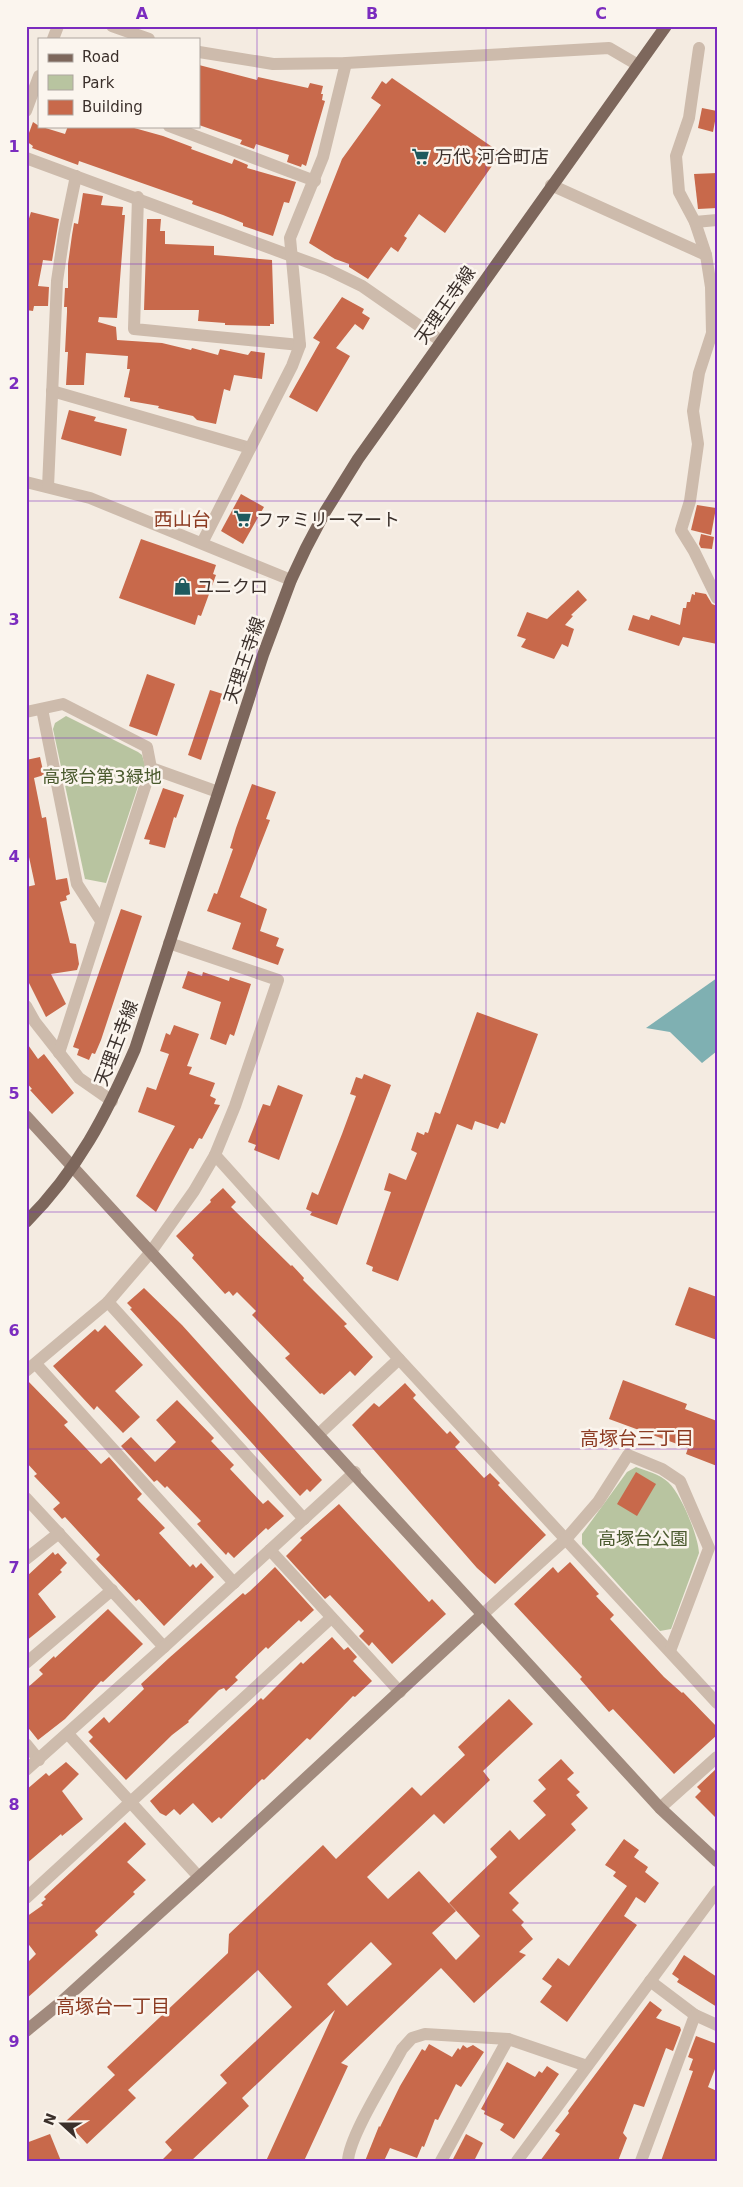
<svg xmlns="http://www.w3.org/2000/svg" width="743" height="2187" viewBox="0 0 743 2187" font-family="'DejaVu Sans','Noto Sans JP',sans-serif">
<style>
.green{fill:#b8c4a0}
.water{fill:#7fb0b2}
.building{fill:#c8694b;fill-rule:evenodd}
.lines{fill:none;stroke-linecap:round;stroke-linejoin:round}
.street{stroke:#cdbbac;stroke-width:12}
.secondary{stroke:#a18a7d;stroke-width:12}
.primary{stroke:#7d675c;stroke-width:12}
.grid{fill:none;stroke:#7b2cbf;stroke-width:1;stroke-opacity:0.55}
.labels{text-anchor:middle;dominant-baseline:central;stroke-width:5;stroke-linejoin:round;paint-order:stroke}
.poi-label{font-size:18px;fill:#3b302b;stroke:#fbf5ee;text-anchor:start}
.street-label{font-size:18px;fill:#3b302b;stroke:#fbf5ee}
.park-label{font-size:18px;fill:#4a5a2e;stroke:#fbf5ee}
.neighbourhood-label{font-size:19px;fill:#8c3b22;stroke:#fbf5ee}
.neatline{fill:none;stroke:#7b2cbf;stroke-width:2}
.grid-label{font-size:16px;text-anchor:middle;font-weight:bold;fill:#7b2cbf}
</style>
<rect width="100%" height="100%" fill="#f4ebe1"/>
<g class="green">
<polygon points="66,716 138,752 142,755 145,765 106,883 85,879 53,729 55,723"/>
<path d="M636 1467C647 1471 659 1474 668 1482 681 1494 698 1535 699 1553L671 1629 660 1631 582 1544V1534L627 1472Z"/>
</g>
<polygon class="water" points="717,978 717,1051 702,1063 670,1032 646,1028"/>
<g class="building">
<polygon points="199,65 257,80 258,77 308,88 310,83 323,86 321,94 323,94 322,100 325,101 306,166 302,164 301,167 287,162 289,155 256,144 254,149 240,144 242,140 199,125"/>
<polygon points="392,78 501,153 445,233 419,214 404,236 407,238 398,252 391,247 368,279 349,267 349,264 335,259 309,243 342,159 381,105 371,98 382,81 386,84"/>
<polygon points="702,108 717,111 713,132 698,128"/>
<polygon points="33,122 39,126 65,134 68,126 127,126 163,136 192,147 191,149 232,164 234,159 248,165 247,168 296,182 289,203 284,202 273,236 243,226 243,223 223,215 192,204 193,201 79,161 78,165 32,148 33,146 26,141"/>
<polygon points="717,173 717,208 698,209 694,174"/>
<polygon points="83,193 103,196 101,205 123,207 122,215 125,215 117,318 99,317 98,322 116,327 117,340 162,343 191,350 192,348 218,355 220,349 248,355 251,351 265,353 262,379 234,375 230,391 224,389 216,424 197,420 193,416 158,408 159,406 130,401 130,398 124,397 130,369 127,369 128,356 86,353 84,385 66,385 68,352 65,352 67,312 67,307 64,307 65,288 68,288 68,264 72,235 74,223 78,224"/>
<polygon points="31,212 59,219 52,261 43,260 38,286 49,287 48,306 34,306 33,311 26,310 26,228"/>
<polygon points="147,219 161,219 160,231 165,231 165,244 214,246 214,255 272,260 274,324 270,324 270,326 225,325 225,323 198,321 199,310 144,310"/>
<polygon points="342,297 364,309 362,313 370,318 363,330 355,324 336,348 350,356 317,412 289,397 320,342 313,338"/>
<polygon points="69,410 96,417 94,421 127,429 121,456 61,439"/>
<polygon points="241,494 264,507 243,544 221,531"/>
<polygon points="697,505 716,508 711,535 691,530"/>
<polygon points="701,534 714,537 712,549 701,548 699,544"/>
<polygon points="141,539 216,565 213,574 216,575 201,616 198,615 195,625 119,598"/>
<polygon points="578,590 587,600 571,615 573,616 565,625 574,629 568,647 562,644 554,659 521,647 526,639 517,636 527,612 547,619"/>
<polygon points="695,592 706,594 712,604 717,606 717,644 683,637 679,646 628,630 633,615 649,620 651,615 680,625 683,608 686,608 687,602 690,602 692,594 695,595"/>
<polygon points="147,674 175,684 157,736 129,726"/>
<polygon points="210,690 223,694 201,760 188,755"/>
<polygon points="40,757 44,775 34,778 42,818 46,817 56,880 67,878 70,894 66,896 67,900 60,902 70,943 76,944 79,964 77,970 51,974 66,1004 46,1017 26,977 26,887 35,885 26,843 26,760"/>
<polygon points="252,784 276,792 266,819 270,820 240,897 267,909 260,931 279,938 276,946 284,949 278,965 232,949 241,923 207,911 214,893 217,894 233,849 230,848 236,828"/>
<polygon points="163,788 184,795 176,818 174,817 165,848 149,844 150,840 144,839"/>
<polygon points="121,909 142,916 101,1040 95,1054 92,1053 89,1060 77,1055 79,1049 73,1047"/>
<polygon points="188,971 202,976 203,972 229,981 230,977 251,984 234,1036 230,1034 226,1045 210,1039 221,1002 182,988"/>
<polygon points="477,1012 538,1034 505,1124 501,1122 498,1129 475,1121 472,1130 457,1124 398,1281 372,1271 373,1267 366,1264 391,1192 384,1190 389,1173 406,1180 417,1153 411,1150 417,1132 424,1135 425,1132 428,1133 435,1112 440,1114"/>
<polygon points="174,1025 199,1034 187,1066 192,1067 189,1074 215,1083 210,1096 216,1099 214,1104 220,1105 202,1139 199,1138 193,1149 190,1148 156,1212 136,1196 175,1126 138,1112 147,1087 156,1090 169,1054 160,1051 166,1033 170,1035"/>
<polygon points="26,1042 38,1059 44,1054 74,1093 52,1114 30,1090 32,1089 26,1082"/>
<polygon points="364,1074 391,1085 337,1225 310,1215 312,1212 306,1209 312,1192 318,1195 342,1134 356,1096 350,1094 356,1077 362,1079"/>
<polygon points="278,1085 303,1095 279,1160 254,1150 256,1145 248,1142 263,1104 270,1106"/>
<polygon points="223,1188 236,1202 231,1207 291,1266 292,1265 304,1278 303,1280 347,1324 344,1326 373,1357 355,1376 350,1371 324,1395 322,1393 320,1394 285,1358 290,1354 252,1315 256,1311 237,1292 233,1296 229,1291 225,1294 192,1258 194,1255 176,1236 211,1202 210,1200"/>
<polygon points="689,1287 717,1297 717,1340 675,1325"/>
<polygon points="144,1288 182,1325 322,1480 310,1492 307,1489 300,1496 130,1309 132,1308 127,1303"/>
<polygon points="105,1325 143,1365 115,1391 140,1417 123,1433 97,1406 94,1410 53,1366 95,1329 98,1332"/>
<polygon points="26,1379 68,1422 64,1425 101,1464 109,1457 142,1494 137,1499 165,1528 159,1533 190,1567 193,1564 196,1568 201,1563 214,1577 164,1626 139,1599 136,1601 96,1559 100,1555 65,1517 62,1519 53,1509 60,1503 34,1476 37,1474 26,1462"/>
<polygon points="623,1380 687,1404 685,1409 717,1421 717,1466 686,1454 688,1448 609,1419"/>
<polygon points="405,1383 416,1395 413,1398 447,1434 450,1431 460,1442 455,1447 484,1478 490,1473 500,1483 498,1485 546,1535 495,1584 477,1568 352,1425 374,1403 379,1407"/>
<polygon points="177,1400 214,1438 211,1441 234,1465 230,1469 263,1504 268,1500 284,1516 268,1530 266,1528 234,1558 228,1552 226,1555 197,1524 201,1521 167,1486 165,1488 157,1480 154,1482 121,1446 131,1437 155,1462 176,1442 156,1420"/>
<polygon points="636,1472 656,1484 637,1516 617,1504"/>
<polygon points="339,1504 429,1602 432,1599 446,1614 392,1664 372,1642 369,1646 359,1636 364,1631 330,1595 325,1599 286,1556 302,1540 300,1538"/>
<polygon points="53,1552 55,1555 58,1553 67,1563 60,1570 62,1572 38,1594 56,1617 26,1641 26,1577"/>
<polygon points="570,1562 599,1594 596,1596 614,1615 610,1619 664,1677 682,1693 683,1692 717,1727 717,1735 674,1774 613,1709 609,1712 580,1679 582,1677 514,1604 553,1567 558,1573"/>
<polygon points="275,1567 314,1610 301,1622 299,1620 268,1649 266,1647 235,1677 238,1680 226,1691 224,1688 219,1690 188,1721 189,1722 172,1735 126,1780 89,1741 93,1737 88,1732 104,1717 109,1723 144,1689 141,1684 169,1658 243,1593 245,1595 250,1591"/>
<polygon points="108,1609 143,1644 103,1682 101,1681 65,1719 38,1740 26,1725 26,1689 43,1674 39,1670 54,1656 55,1658"/>
<polygon points="332,1637 344,1650 348,1647 357,1657 353,1661 372,1681 355,1697 353,1696 310,1740 307,1738 264,1780 262,1779 221,1819 219,1817 212,1823 193,1803 180,1815 174,1809 166,1816 160,1813 150,1801 261,1698 263,1700 301,1662 303,1664"/>
<path d="M509 1699 533 1724 483 1771 490 1780 444 1824 434 1814 367 1877 388 1899 419 1871 456 1911 432 1933 456 1960 480 1936 449 1903 497 1857 490 1849 510 1830 519 1840 546 1815 533 1801 546 1789 538 1780 561 1759 574 1773 567 1779 580 1792 576 1795 588 1808 571 1824 576 1830 509 1893 519 1903 512 1910 524 1922 521 1925 533 1939 519 1952 526 1955 474 2003 441 1968 341 2063 348 2066 304 2161H266L335 2010 242 2098 249 2106 191 2161H161L172 2150 165 2142 227 2083 220 2075 292 2007 258 1970 128 2090 136 2098 87 2144 66 2121 115 2075 107 2067 228 1953 229 1934 323 1845 336 1859 412 1787 421 1796 465 1755 458 1747ZM371 1942 392 1964 347 2006 327 1984Z"/>
<polygon points="66,1762 79,1774 62,1791 83,1819 62,1836 61,1834 26,1864 26,1790 46,1773 49,1776"/>
<polygon points="717,1768 717,1819 695,1797 701,1791 697,1787"/>
<polygon points="125,1822 146,1844 127,1862 146,1880 133,1892 135,1894 95,1931 98,1935 26,1999 26,1964 36,1954 26,1941 26,1917 43,1905 41,1903 46,1899 44,1897"/>
<polygon points="624,1839 639,1850 634,1857 648,1867 645,1872 659,1883 645,1903 636,1897 624,1916 637,1925 567,2022 540,2002 552,1986 542,1979 558,1958 569,1966 627,1886 613,1876 616,1872 605,1865"/>
<polygon points="684,1955 717,1977 717,2007 677,1982 679,1979 672,1974"/>
<polygon points="650,2001 662,2010 656,2018 680,2027 681,2030 673,2051 666,2048 644,2107 634,2104 623,2133 627,2138 618,2161 540,2161 560,2134 555,2131 569,2113 568,2111"/>
<polygon points="696,2036 717,2044 717,2064 708,2087 717,2091 717,2161 661,2161 693,2071 689,2070 693,2059 688,2057"/>
<polygon points="429,2044 452,2057 458,2048 460,2050 463,2045 467,2048 473,2045 484,2052 461,2087 456,2084 438,2120 435,2119 424,2147 422,2146 417,2158 390,2148 384,2161 365,2161 379,2126 380,2127 400,2086 422,2049 425,2051"/>
<polygon points="507,2062 535,2077 539,2071 542,2073 547,2066 559,2074 514,2139 500,2130 504,2124 484,2114 485,2111 481,2109"/>
<polygon points="50,2134 61,2161 26,2161 26,2143"/>
<polygon points="466,2134 483,2143 474,2161 452,2161"/>
</g>
<g class="lines">
<g class="street">
<polyline points="112,26 149,39"/>
<polyline points="53,39 58,26"/>
<polyline points="699,48 689,118 676,156 679,192 695,222 706,255 711,287 712,333 699,373 693,411 698,444 690,501 681,530 694,551 717,598"/>
<polyline points="199,52 273,64 346,63 609,48 638,65"/>
<polyline points="26,111 39,76"/>
<polyline points="169,126 315,181"/>
<polyline points="26,158 327,269 362,286 441,341"/>
<polyline points="551,185 706,255"/>
<polyline points="138,197 134,329 300,345"/>
<polyline points="695,222 717,220"/>
<polyline points="52,391 250,448"/>
<polyline points="26,482 90,498 291,580"/>
<polyline points="48,487 57,281 64,234 76,176"/>
<polyline points="202,543 292,366 300,345 290,238 323,157 346,63"/>
<polyline points="42,709 77,884 101,921"/>
<polyline points="26,712 63,704 147,747 151,768 218,792"/>
<polyline points="26,1006 35,1022 79,1078 112,1101"/>
<polyline points="59,1053 151,768"/>
<polyline points="215,1155 399,1359 717,1703"/>
<polyline points="108,1302 304,1519"/>
<polyline points="36,1364 234,1583"/>
<polyline points="26,1371 108,1302 150,1253 194,1191 215,1155 235,1106 278,980 169,943"/>
<polyline points="319,1434 399,1359"/>
<polyline points="26,1498 164,1647"/>
<polyline points="270,1550 400,1692"/>
<polyline points="26,1559 59,1533"/>
<polyline points="482,1615 566,1539 598,1502 628,1455 662,1469 680,1481 709,1548 670,1651"/>
<polyline points="26,1663 112,1590"/>
<polyline points="68,1734 199,1877"/>
<polyline points="26,1744 39,1760"/>
<polyline points="26,1770 164,1647 355,1472"/>
<polyline points="660,1808 717,1757"/>
<polyline points="26,1898 331,1618"/>
<polyline points="650,1981 695,2015 717,2025"/>
<path d="M348 2161C349 2136 389 2074 402 2049L412 2038 425 2034 508 2039 587 2066"/>
<polyline points="441,2161 508,2039"/>
<polyline points="517,2161 717,1891"/>
<polyline points="641,2161 695,2015"/>
</g>
<g class="secondary">
<polyline points="26,1116 660,1808 717,1861"/>
<polyline points="26,2031 59,2004 199,1877 482,1615"/>
</g>
<path class="primary" d="M26 1222C78 1170 106 1115 135 1049L263 655 291 580 306 548 325 512 358 459 666 26"/>
</g>
<path class="grid" d="M257 26V2161M486 26V2161M26 264H717M26 501H717M26 738H717M26 975H717M26 1212H717M26 1449H717M26 1686H717M26 1923H717"/>
<defs>
<symbol id="supermarket-bare" viewBox="-9 -9 18 18"><path d="M-6-5.5h2.5l.6 2H6L4.5 2H-2.5L-4.4-4H-6ZM-1.5 3.2a1.3 1.3 0 1 0 .1 0ZM3 3.2a1.3 1.3 0 1 0 .1 0Z" fill="#1f5a5e" stroke="#fbf5ee" stroke-width="2.5" paint-order="stroke"/></symbol>
<symbol id="shop-bare" viewBox="-9 -9 18 18"><path d="M-5-2.5h2.3a2.7 3.5 0 0 1 5.4 0H5L5.5 6h-11ZM-1.5-2.5h3a1.5 2.3 0 0 0-3 0Z" fill="#1f5a5e" stroke="#fbf5ee" stroke-width="2.5" paint-order="stroke"/></symbol>
</defs>
<g fill-rule="evenodd">
<use href="#supermarket-bare" x="408" y="144" width="25" height="25"/>
<use href="#supermarket-bare" x="230" y="506" width="25" height="25"/>
<use href="#shop-bare" x="170" y="574" width="25" height="25"/>
</g>
<g class="labels">
<g class="poi-label">
<text x="435" y="156">万代 河合町店</text>
<text x="256" y="519">ファミリーマート</text>
<text x="196" y="586">ユニクロ</text>
</g>
<g class="street-label">
<text transform="translate(445 305) rotate(-55)">天理王寺線</text>
<text transform="translate(244 660) rotate(-71)">天理王寺線</text>
<text transform="translate(116 1043) rotate(-69)">天理王寺線</text>
</g>
<g class="park-label">
<text x="102" y="776">高塚台第3緑地</text>
<text x="643" y="1538">高塚台公園</text>
</g>
<g class="neighbourhood-label">
<text x="182" y="519">西山台</text>
<text x="637" y="1438">高塚台三丁目</text>
<text x="113" y="2006">高塚台一丁目</text>
</g>
</g>
<rect width="743" height="2187" fill="none" stroke="#fbf5ee" stroke-width="55"/>
<rect x="38" y="38" width="162" height="90" fill="#fbf5ee" stroke="#aea6a0"/>
<rect x="48" y="54" width="25" height="8" fill="#7d675c" stroke="#aea6a0"/>
<text x="82" y="62" font-size="15" fill="#3b302b">Road</text>
<rect x="48" y="75" width="25" height="15" fill="#b8c4a0" stroke="#aea6a0"/>
<text x="82" y="88" font-size="15" fill="#3b302b">Park</text>
<rect x="48" y="100" width="25" height="15" fill="#c8694b" stroke="#aea6a0"/>
<text x="82" y="112" font-size="15" fill="#3b302b">Building</text>
<g transform="translate(62 2124) rotate(291)" stroke="#fbf5ee" stroke-width="4" paint-order="stroke">
<path d="M0-4L9 19L0 12L-9 19Z" fill="#3b302b"/>
<text y="-8" font-size="14" font-weight="bold" text-anchor="middle" fill="#3b302b">N</text>
</g>
<rect x="28" y="28" width="688" height="2132" class="neatline"/>
<g class="grid-label">
<text x="142" y="19">A</text>
<text x="372" y="19">B</text>
<text x="601" y="19">C</text>
<text x="14" y="152">1</text>
<text x="14" y="389">2</text>
<text x="14" y="625">3</text>
<text x="14" y="862">4</text>
<text x="14" y="1099">5</text>
<text x="14" y="1336">6</text>
<text x="14" y="1573">7</text>
<text x="14" y="1810">8</text>
<text x="14" y="2047">9</text>
</g>
</svg>
